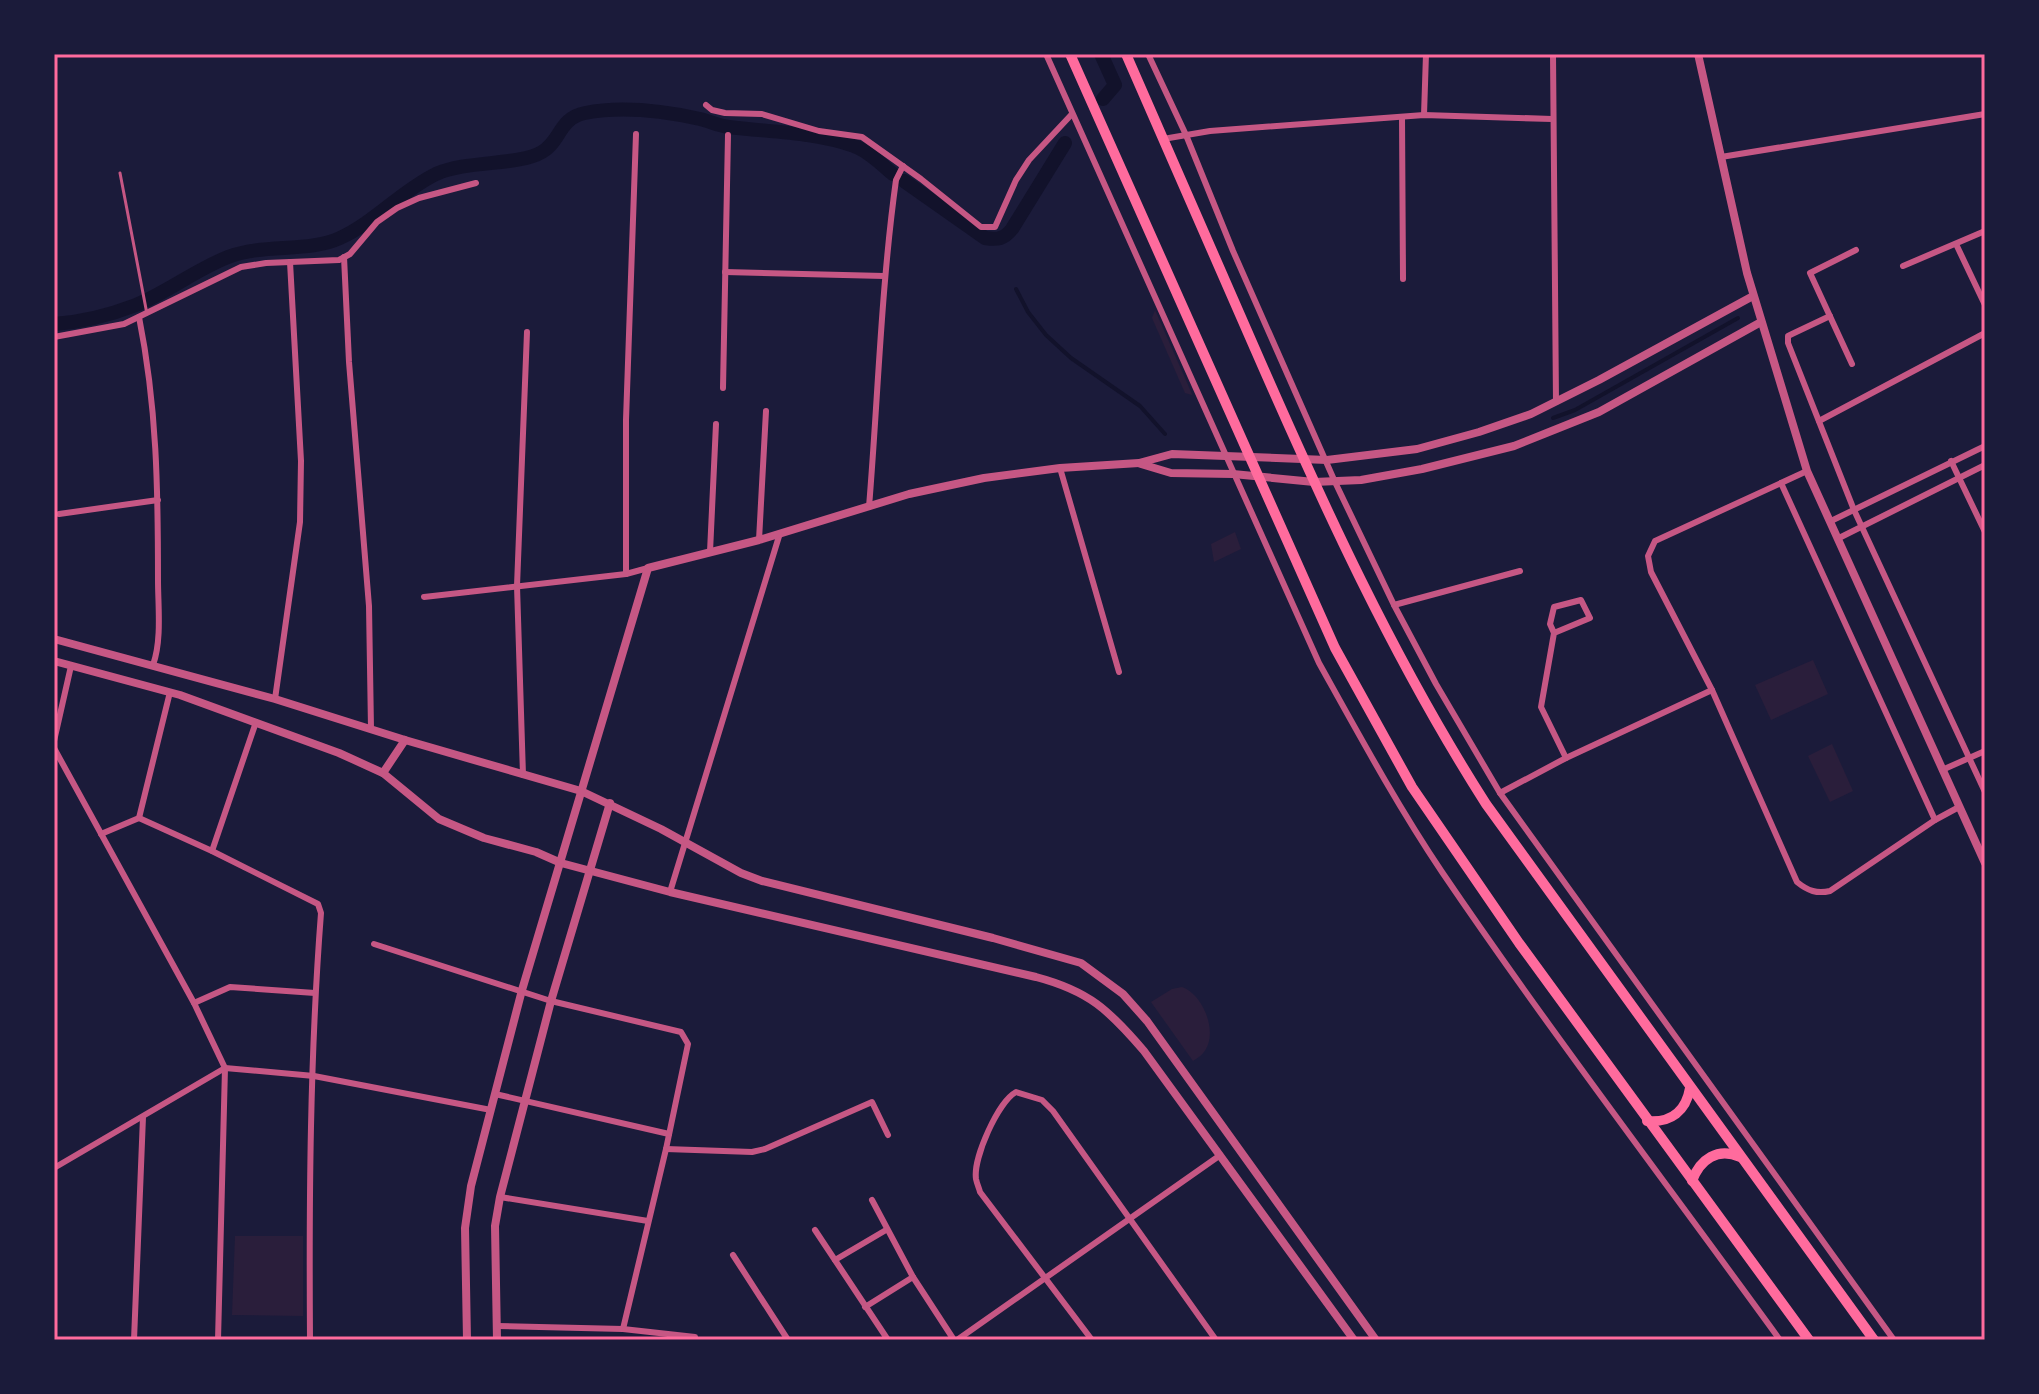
<svg xmlns="http://www.w3.org/2000/svg" width="2039" height="1394" viewBox="0 0 2039 1394" font-family="Lato,sans-serif">
<style>
.green{fill:#2a1e3b}
.lines{fill:none;stroke-linecap:round;stroke-linejoin:round}
.stream{stroke:#12122b;stroke-width:4}
.canal{stroke:#12122b;stroke-width:14}
.service{stroke:#c65784;stroke-width:3}
.minor{stroke:#c65784;stroke-width:6}
.tertiary{stroke:#c65784;stroke-width:8}
.trunk{stroke:#ff6b9d;stroke-width:10}
.neatline{fill:none;stroke:#ff6b9d;stroke-width:3}
</style>
<rect width="100%" height="100%" fill="#1b1b3a"/>
<g class="green">
<polygon points="1155,310 1192,394 1192,395 1185,393 1152,318"/>
<polygon points="1235,532 1241,549 1214,562 1211,544"/>
<polygon points="1813,660 1828,694 1771,720 1755,685"/>
<polygon points="1832,744 1853,791 1830,802 1808,756"/>
<path d="M1182 987C1203 994 1219 1033 1204 1052 1201 1056 1197 1058 1193 1061L1151 1002 1172 989Z"/>
<polygon points="235,1236 303,1236 303,1316 232,1315"/>
</g>
<g class="lines">
<g class="stream">
<polyline points="1016,289 1028,312 1046,335 1071,358 1140,406 1165,434"/>
<polyline points="1553,418 1575,410 1738,318"/>
</g>
<g class="canal">
<polyline points="1101,54 1115,85 1103,99"/>
<path d="M904 181 985 238C998 240 1004 239 1012 229L1065 143"/>
<path d="M54 324C82 322 110 315 136 305 168 292 195 270 228 257 264 243 308 253 340 238 375 222 401 191 436 174 467 160 518 166 542 152 561 141 559 118 585 113 621 106 664 111 700 119 709 121 719 126 729 127 769 132 815 132 854 146 869 151 882 165 893 174"/>
</g>
<polyline class="service" points="120,173 147,314"/>
<g class="minor">
<path d="M1046 54 1319 663C1358 733 1397 805 1442 872 1550 1031 1667 1184 1780 1340"/>
<polyline points="1148,54 1186,135 1233,251 1335,482 1394,605 1436,684 1500,793 1894,1340"/>
<polyline points="1553,54 1556,402"/>
<polyline points="706,105 712,110 725,113 762,114 819,131 862,137 921,179 981,227 995,227 1016,180 1029,160 1072,114"/>
<polyline points="1424,115 1426,54"/>
<polyline points="1402,117 1403,279"/>
<polyline points="1163,139 1210,131 1424,115 1552,119"/>
<polyline points="1721,157 1985,114"/>
<polyline points="1956,244 1985,305"/>
<polyline points="344,257 349,362 369,606 371,729"/>
<polyline points="1903,266 1985,231"/>
<polyline points="725,272 884,276"/>
<polyline points="1830,316 1792,334 1788,336 1788,343 1854,510 1985,792"/>
<path d="M139 317C157 407 158 489 158 580 158 606 162 640 153 665"/>
<polyline points="54,337 124,324 241,267 266,263 339,260 350,254 377,222 397,208 419,198 476,183"/>
<polyline points="1852,364 1810,273 1856,250"/>
<polyline points="723,388 728,135"/>
<polyline points="1819,421 1985,333"/>
<polyline points="1951,461 1985,532"/>
<polyline points="1060,468 1119,672"/>
<path d="M1807 471 1655 541 1648 556 1651 572 1712 690 1797 882C1808 891 1817 894 1830 891L1935 820 1959 807"/>
<polyline points="1781,483 1935,820"/>
<path d="M869 507C878 398 881 288 896 180L903 166"/>
<polyline points="59,514 158,500"/>
<polyline points="1831,521 1985,446"/>
<polyline points="1839,538 1985,465"/>
<polyline points="759,540 766,411"/>
<polyline points="710,552 716,424"/>
<polyline points="626,574 626,420 636,134"/>
<polyline points="424,597 626,574 648,568"/>
<polyline points="1394,605 1520,571"/>
<polyline points="1554,633 1590,618 1581,600 1554,607 1550,624 1554,633 1541,707 1566,758"/>
<polyline points="275,699 300,522 301,461 290,262"/>
<polyline points="54,741 71,666"/>
<polyline points="54,748 194,1003 225,1068 218,1340"/>
<polyline points="1942,770 1985,751"/>
<polyline points="523,775 517,586 527,332"/>
<polyline points="1500,793 1566,758 1712,690"/>
<polyline points="139,818 170,692"/>
<path d="M101 834 139 818 212 851 318 904 321 913C310 1055 309 1198 310 1340"/>
<polyline points="212,851 256,722"/>
<polyline points="670,892 780,533"/>
<polyline points="374,944 551,1001 681,1032 688,1044 666,1149 623,1329"/>
<polyline points="194,1003 230,987 315,993"/>
<polyline points="495,1094 669,1134"/>
<polyline points="666,1149 752,1152 765,1149 872,1102 888,1135"/>
<polyline points="54,1168 225,1068 314,1076 491,1110"/>
<polyline points="500,1197 648,1221"/>
<polyline points="872,1200 913,1277 954,1340"/>
<polyline points="815,1230 888,1340"/>
<polyline points="733,1255 788,1340"/>
<polyline points="835,1260 886,1230"/>
<polyline points="865,1307 913,1277"/>
<polyline points="497,1326 623,1329 695,1337"/>
<polyline points="134,1340 143,1117"/>
<polyline points="957,1340 1219,1156"/>
<path d="M1092 1340 980 1192C979 1188 977 1184 976 1179 973 1158 998 1102 1016 1092L1042 1100 1053 1111 1216 1340"/>
</g>
<g class="tertiary">
<polyline points="1698,54 1747,273 1807,471 1985,863"/>
<polyline points="1141,464 1171,473 1233,474 1314,482 1361,480 1422,469 1514,446 1599,412 1761,322"/>
<polyline points="54,639 275,699 405,740 581,791 661,829 741,873 762,881 993,938 1081,963 1123,994 1147,1021 1376,1340"/>
<path d="M54 661 180 695 339 753 383 773 439 819 484 838 536 852 561 863 670 892 1036 977C1089 991 1109 1010 1144 1051L1354 1340"/>
<polyline points="383,773 405,740"/>
<polyline points="467,1340 465,1228 471,1186 522,990 648,568 759,540 909,494 984,478 1060,468 1139,463 1172,454 1327,460 1417,449 1479,432 1531,414 1599,380 1753,296"/>
<polyline points="497,1340 495,1226 500,1197 551,1001 610,803"/>
</g>
<g class="trunk">
<polyline points="1070,54 1335,648 1412,787 1519,943 1809,1340"/>
<path d="M1126 54C1169 152 1212 251 1255 349 1323 505 1394 660 1486 804L1874 1340"/>
<path d="M1647 1121C1671 1123 1686 1111 1690 1088"/>
<path d="M1692 1181C1700 1159 1718 1147 1740 1157"/>
</g>
</g>
<rect width="2039" height="1394" fill="none" stroke="#1b1b3a" stroke-width="112"/>
<rect x="56" y="56" width="1927" height="1282" class="neatline"/>
</svg>
